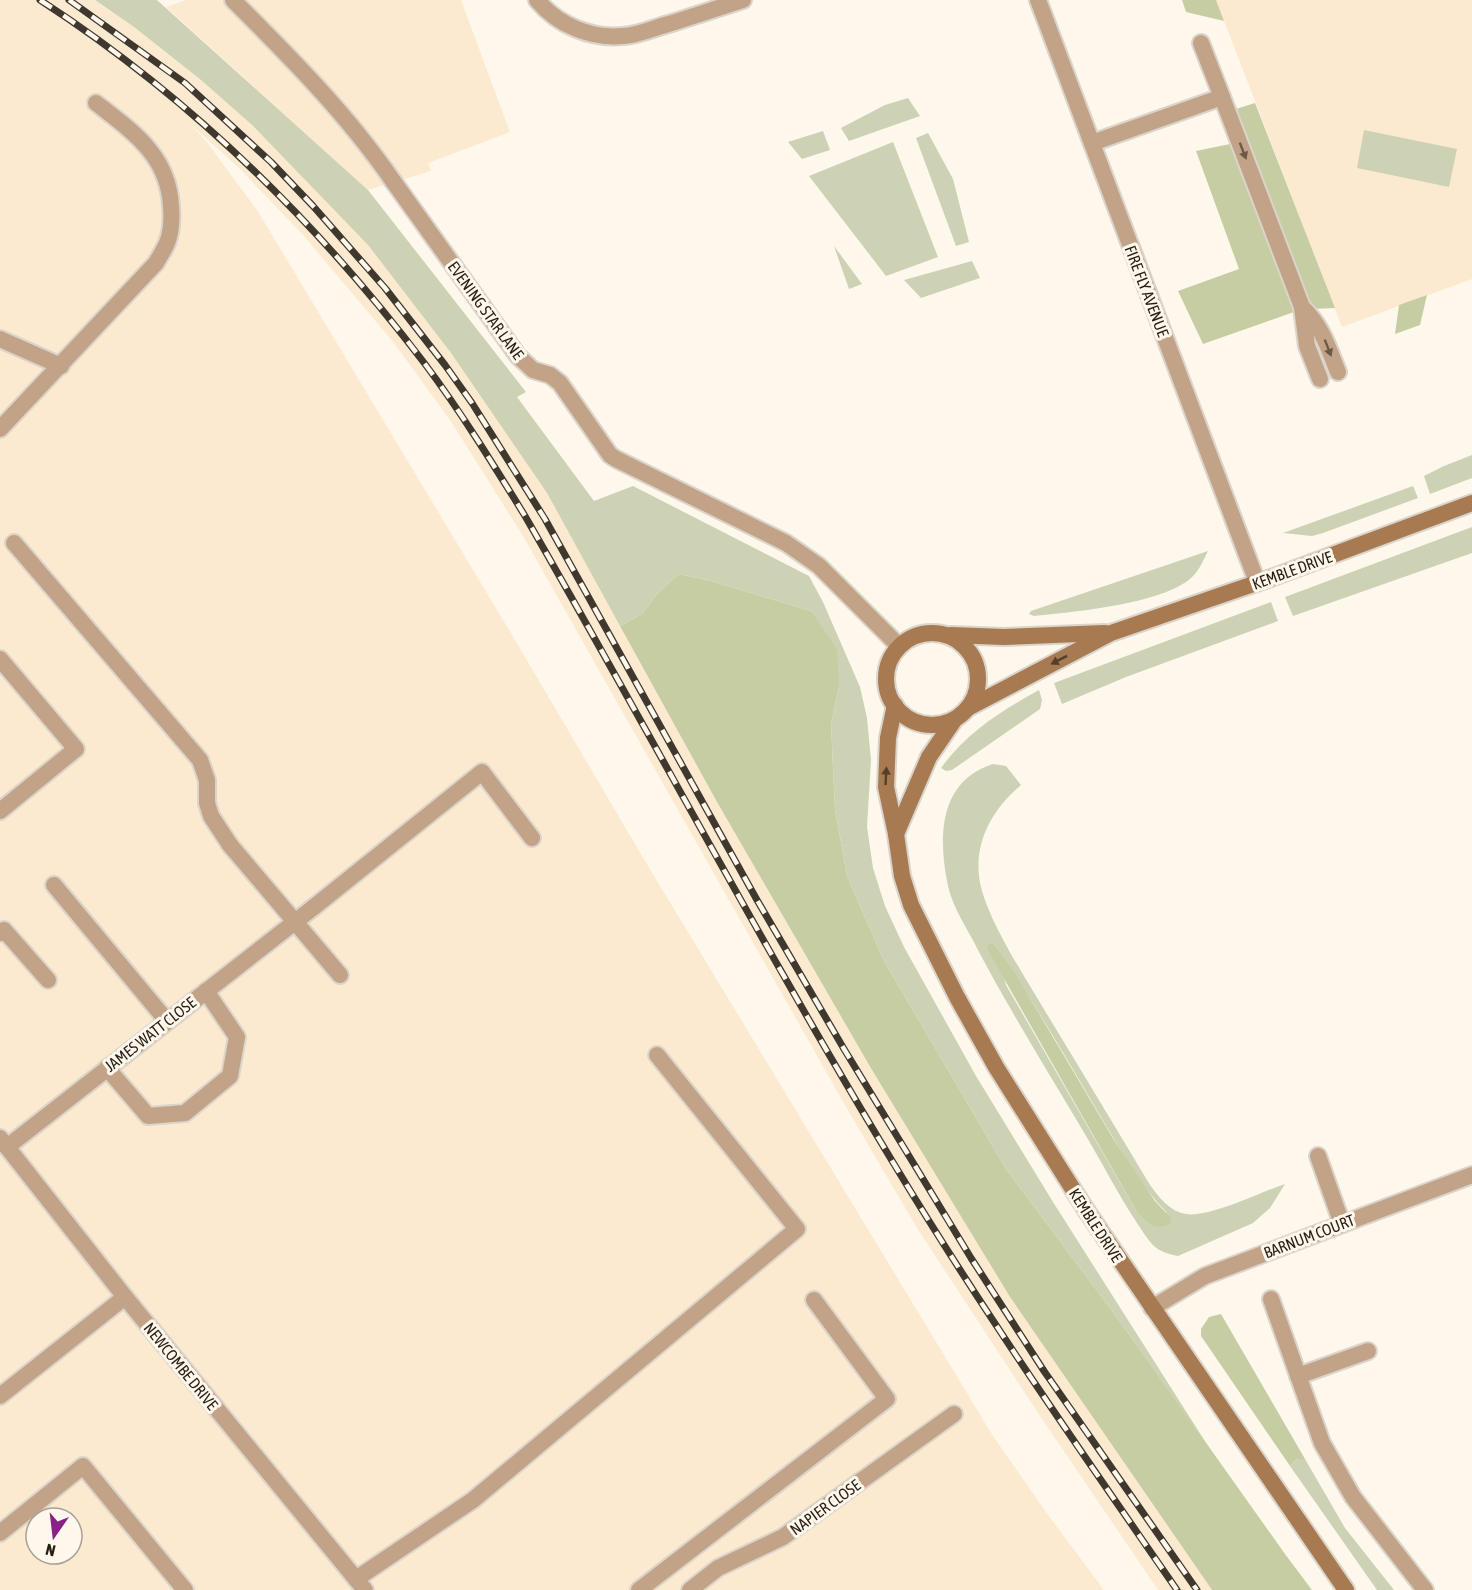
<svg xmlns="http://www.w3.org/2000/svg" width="1472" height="1590" viewBox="0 0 1472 1590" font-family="'Asap Condensed',sans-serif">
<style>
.built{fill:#fcead0;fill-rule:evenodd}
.green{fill:#cdd2b5;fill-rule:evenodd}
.forest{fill:#c7cda3}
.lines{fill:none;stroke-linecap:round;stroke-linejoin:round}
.service-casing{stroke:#dbd4ca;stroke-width:20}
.minor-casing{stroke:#dbd4ca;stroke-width:20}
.secondary-casing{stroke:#dbd4ca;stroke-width:20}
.service{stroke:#c2a388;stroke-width:16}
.minor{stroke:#c2a388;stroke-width:16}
.secondary{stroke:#a77a51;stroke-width:16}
.rail-casing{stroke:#3f382e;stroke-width:7}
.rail{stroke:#fef7ec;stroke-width:4.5;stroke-dasharray:14;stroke-linecap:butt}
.oneway{fill:#6c5a49}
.oneway2{fill:#533f2b}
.labels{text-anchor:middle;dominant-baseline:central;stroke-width:6;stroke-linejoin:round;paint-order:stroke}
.street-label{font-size:16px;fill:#261f16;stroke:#fef7ec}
</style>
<rect width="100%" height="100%" fill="#fef7ec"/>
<g class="built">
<path d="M0 0H95L134 27 201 80 252 125 368 245 451 353 547 493 717 802 872 1070 1010 1297 1212 1590H1158L1038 1413 917 1228 842 1100 523 536 450 420 394 343 304 236 238 167 189 123 206 141 257 210 515 640 648 866 993 1436 1046 1512 1104 1590H0ZM36 1518H72V1554H36Z"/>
<polygon points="186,0 461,0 510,132 428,163 431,171 368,190 166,7"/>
<polygon points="1216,0 1472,0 1472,279 1342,327"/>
</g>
<g class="green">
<polygon points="95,0 157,0 368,190 526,392 517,397 594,501 633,486 809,576 823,602 860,687 867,718 871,760 867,827 873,868 885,906 904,947 976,1076 1053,1202 1208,1446 1121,1323 1006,1169 884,961 847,876 835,809 831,724 839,686 811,611 711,581 679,574 658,593 642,614 620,626 547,493 451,353 368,245 252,125 201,80 134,27"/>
<polygon points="908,98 920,116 849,141 841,128 885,105"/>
<polygon points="1364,130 1457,149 1449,187 1357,168"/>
<polygon points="823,131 830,150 802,159 788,142"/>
<polygon points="928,133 953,179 969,242 956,246 916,138"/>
<polygon points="893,142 938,257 886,276 809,176"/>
<polygon points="834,246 862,284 849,289"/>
<polygon points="972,261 980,278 921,298 904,280"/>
<polygon points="1472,455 1472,478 1430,494 1424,476 1444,466"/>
<polygon points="1413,486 1418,498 1323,533 1312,536 1283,533"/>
<polygon points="1472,527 1472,553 1293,616 1285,597"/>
<path d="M1208 551C1203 561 1199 571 1191 578 1162 604 1073 612 1034 616L1029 614 1031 611Z"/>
<polygon points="1271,602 1278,621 1126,677 1062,704 1054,683"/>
<path d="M1039 690 1042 700 1040 709 952 770 946 771 941 768C967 732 1001 711 1039 690Z"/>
<path d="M993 764 1006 766 1021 785C994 808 975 839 979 876 983 913 1022 972 1042 1006 1078 1065 1114 1125 1150 1185 1159 1197 1169 1211 1186 1214 1209 1218 1261 1192 1285 1184L1270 1208 1253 1223 1178 1256C1169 1254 1160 1252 1153 1245 1147 1239 1142 1230 1137 1223 1119 1196 1105 1168 1089 1141 1052 1078 1013 1016 979 952 969 931 953 909 948 886 938 839 938 781 993 764ZM994 944C1032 998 1064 1055 1098 1112 1118 1146 1139 1184 1167 1213L1137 1212 1006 985Z"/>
<polygon points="1297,1459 1305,1459 1345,1528 1394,1590 1377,1590 1290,1466"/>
</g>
<g class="forest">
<polygon points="1182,0 1216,0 1224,21 1186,12"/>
<polygon points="1255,103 1335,308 1312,309 1236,109"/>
<polygon points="1230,144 1294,312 1203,344 1178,291 1239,269 1196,151"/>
<polygon points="1427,295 1420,325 1395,334 1399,305"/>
<polygon points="679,574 711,581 811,611 837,649 839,686 831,724 835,809 847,876 884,961 1006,1169 1121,1323 1285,1554 1312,1590 1212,1590 1010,1297 872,1070 717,802 620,626 642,614 658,593"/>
<path d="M989 944H994L1015 973 1114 1140 1155 1201 1171 1218V1224C1153 1231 1150 1224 1137 1212L987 949Z"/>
<polygon points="1221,1314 1305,1459 1297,1459 1290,1466 1201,1336 1201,1329 1209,1317"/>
</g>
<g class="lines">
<defs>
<g id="service">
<path d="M233 0C290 57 347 114 393 181"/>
<path d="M1222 97 1302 307C1322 326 1328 347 1338 372"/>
<polyline points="1092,143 1222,97 1201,43"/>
<polyline points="1302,307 1307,346 1320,379"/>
<polyline points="0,339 61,366"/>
<path d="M0 429 156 263C160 256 164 250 167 243 172 231 172 219 171 206 168 155 133 132 96 103"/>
<polyline points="14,543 200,760 207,780 207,803 211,816 230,845"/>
<polyline points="0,659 76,749 0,811"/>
<polyline points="54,885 167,1021"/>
<polyline points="314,907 482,772 532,838"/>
<polyline points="0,933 4,930 48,980"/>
<polyline points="107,1068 148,1116 185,1113 230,1076 237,1037 206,991"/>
<polyline points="1318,1156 1342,1224"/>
<polyline points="0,1533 83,1466 185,1590"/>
<polyline points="356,1579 473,1500 797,1229 657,1055"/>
<polyline points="639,1590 887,1399 814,1300"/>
<polyline points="690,1590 718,1568 783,1537 954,1414"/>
</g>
<g id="minor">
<path d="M537 0C558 25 590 39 623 36 640 35 656 27 672 23 696 15 719 8 743 0"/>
<polyline points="1038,0 1257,582"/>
<polyline points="393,181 518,356 533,370 550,375 560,383 610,455 616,459 786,543 819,566 899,646"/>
<polyline points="230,845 340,975"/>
<polyline points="0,1138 125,1297 365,1590"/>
<polyline points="7,1147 314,907"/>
<polyline points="1271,1299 1322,1443 1353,1497 1425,1590"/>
<polyline points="1152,1308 1205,1276 1472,1175"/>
<polyline points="1298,1376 1368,1351"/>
<polyline points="0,1396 125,1297"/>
</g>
<g id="secondary">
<circle cx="932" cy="679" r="46"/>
<polyline points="951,635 1004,637 1105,633"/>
<polyline points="895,705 888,738 886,787 896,834 902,876 911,905 957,997 996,1067 1086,1210 1346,1590"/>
<polyline points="968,708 1111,633 1271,578 1472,503"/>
<polyline points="896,834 929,757 955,719"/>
</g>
</defs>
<use href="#service" class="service-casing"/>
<use href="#minor" class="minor-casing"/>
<use href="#secondary" class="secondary-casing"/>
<use href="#service" class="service"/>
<use href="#minor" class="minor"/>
<use href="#secondary" class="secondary"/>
<defs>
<g id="rail">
<path d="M40 0C190 97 317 222 425 364 461 412 493 464 525 516 649 731 765 951 894 1164 982 1310 1080 1450 1177 1590"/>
<polyline points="69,0 185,83 271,162 313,206 385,288 445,365 472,403 545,519 757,900 844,1049 971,1258 1044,1371 1197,1590"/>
</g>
</defs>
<use href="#rail" class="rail-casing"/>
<use href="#rail" class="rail"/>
</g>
<defs><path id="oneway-solid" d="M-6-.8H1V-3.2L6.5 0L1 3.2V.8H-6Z" transform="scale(1.5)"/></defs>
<g class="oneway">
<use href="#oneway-solid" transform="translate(1243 151) rotate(69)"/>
<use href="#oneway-solid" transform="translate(1328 348) rotate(69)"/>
</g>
<g class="oneway2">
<use href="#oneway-solid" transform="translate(1059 660) rotate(153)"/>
<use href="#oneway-solid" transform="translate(886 776) rotate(-87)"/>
</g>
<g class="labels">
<g class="street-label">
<text transform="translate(1147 291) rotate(69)">FIRE FLY AVENUE</text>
<text transform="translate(486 310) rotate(54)">EVENING STAR LANE</text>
<text transform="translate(1292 570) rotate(-20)">KEMBLE DRIVE</text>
<text transform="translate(150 1034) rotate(-38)">JAMES WATT CLOSE</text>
<text transform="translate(1096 1225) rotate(57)">KEMBLE DRIVE</text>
<text transform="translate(1309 1236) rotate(-21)">BARNUM COURT</text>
<text transform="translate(181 1366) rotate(51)">NEWCOMBE DRIVE</text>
<text transform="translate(825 1507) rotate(-36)">NAPIER CLOSE</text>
</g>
</g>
<g transform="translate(54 1536) rotate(194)"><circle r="28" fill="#fef7ec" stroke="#a8a196" stroke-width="1.5"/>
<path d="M0-4.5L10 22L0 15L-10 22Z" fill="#892187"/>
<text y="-9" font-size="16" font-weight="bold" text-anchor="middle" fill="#261f16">N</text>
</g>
</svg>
